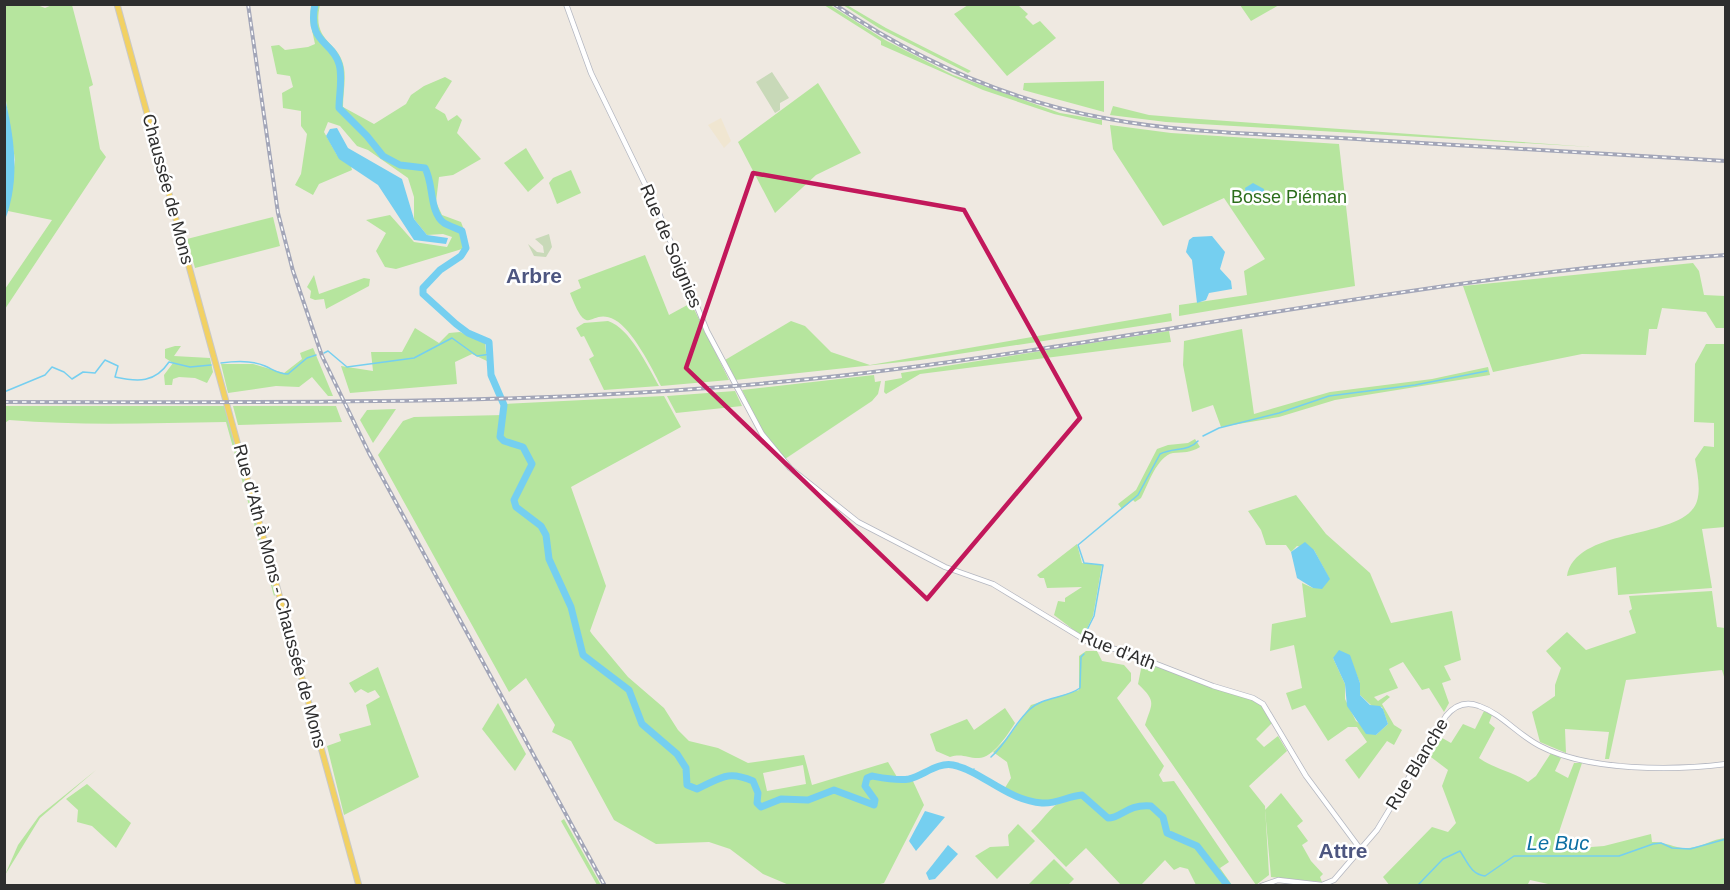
<svg xmlns="http://www.w3.org/2000/svg" width="1730" height="890" viewBox="0 0 1730 890" font-family="Helvetica,sans-serif">
<style>
.education{fill:#f0e6d1}
.green{fill:#b6e59e;fill-rule:evenodd}
.cemetery{fill:#c8d9b8}
.water{fill:#75cff0}
.lines{fill:none;stroke-linecap:round;stroke-linejoin:round}
.stream{stroke:#75cff0;stroke-width:1.5}
.river{stroke:#75cff0;stroke-width:7}
.secondary-casing{stroke:#b4b7c1;stroke-width:6}
.primary-casing{stroke:#c9c9c9;stroke-width:7}
.secondary{stroke:#fff;stroke-width:4.5}
.primary{stroke:#f2d163;stroke-width:5}
.rail-casing{stroke:#a3a6b8;stroke-width:4}
.rail{stroke:#fff;stroke-width:1.5;stroke-dasharray:4.5;stroke-linecap:butt}
.marked{fill:none;stroke:#c2185b;stroke-width:4.5;stroke-linejoin:round}
.labels{text-anchor:middle;dominant-baseline:central;stroke-width:5;stroke-linejoin:round;paint-order:stroke}
.street-label{font-size:18px;fill:#2e2e2e;stroke:#fff}
.park-label{font-size:18px;fill:#2c6e1b;stroke:#fff}
.water-label{font-size:20px;font-style:italic;fill:#0d6fa3;stroke:#fff}
.quarter-label{font-size:21px;font-weight:bold;fill:#4d5680;stroke:#fff}
</style>
<rect width="100%" height="100%" fill="#efe9e1"/>
<polygon class="education" points="721,118 731,141 724,148 708,125"/>
<g class="green">
<polygon points="5,5 37,5 45,8 52,5 72,5 93,85 89,87 100,149 106,157 5,309 5,289 52,220 8,211 15,160 5,94"/>
<path d="M311 5H320C311 43 340 41 344 68 346 80 343 94 343 107L374 124 406 104 411 95 424 86 445 77 452 81 435 108 445 114 448 121 457 115 462 120 457 133 481 159 453 175 439 177 436 202 442 215 461 222 467 238 462 249 396 269 385 267 376 251 386 233 366 220 390 215 414 242 447 247 452 237 443 234 427 235 414 219V197L408 178 368 150 357 146 340 126 328 122 324 132 337 155 351 166 352 170 319 184 313 195 295 185 301 174 307 134 301 126V111L283 108 282 93 293 87 290 76 277 74 271 46 279 45 285 50 308 47 315 44 310 21Z"/>
<polygon points="824,5 830,5 885,40 953,75 1060,113 1102,120 1102,125 1054,114 983,90 881,45 881,41"/>
<polygon points="843,5 847,5 886,28 971,71 968,73 879,28"/>
<polygon points="968,5 1018,5 1028,14 1025,17 1033,25 1040,21 1056,38 1007,76 954,14"/>
<polygon points="1240,5 1279,5 1251,21"/>
<polygon points="1104,81 1104,112 1023,90 1024,83"/>
<polygon points="818,83 861,153 816,175 775,213 738,142"/>
<polygon points="1113,106 1149,115 1185,118 1591,147 1166,122 1110,115"/>
<polygon points="1110,125 1171,133 1339,144 1355,286 1179,316 1179,305 1247,295 1244,271 1265,259 1224,198 1163,226 1113,149"/>
<polygon points="526,148 544,178 528,192 504,163"/>
<polygon points="571,170 581,193 557,204 549,183 553,178"/>
<polygon points="273,217 280,246 195,268 187,239"/>
<path d="M645 255 669 315 691 303 729 380 661 386C652 368 632 329 615 320 589 306 589 343 570 293L581 288 578 280Z"/>
<polygon points="1693,263 1699,271 1704,295 1725,296 1725,328 1716,328 1706,312 1662,308 1657,329 1649,329 1646,355 1582,354 1493,372 1463,286"/>
<polygon points="314,275 319,294 364,278 370,279 369,286 326,309 324,299 315,300 310,298 311,291 307,287"/>
<polygon points="1171,313 1172,321 920,360 735,380 725,360 791,321 805,326 831,352 870,365"/>
<path d="M608 321C630 328 648 367 659 386L604 390 589 359 594 356 584 336 581 337 576 328 584 323Z"/>
<polygon points="415,328 439,343 449,333 460,332 485,343 487,361 472,354 455,362 457,384 350,393 341,366 373,371 371,352 402,352"/>
<polygon points="1242,329 1254,414 1330,392 1432,379 1488,367 1490,375 1335,400 1279,417 1221,427 1213,405 1192,412 1183,365 1184,341"/>
<polygon points="1169,331 1171,342 920,374 886,394 884,392 885,381 902,378 901,373"/>
<path d="M1706 344H1726L1725 527 1702 529 1712 588 1618 595 1616 567 1567 576C1576 525 1685 541 1697 501 1701 488 1697 472 1695 459L1704 446 1714 447V423L1694 422 1695 364Z"/>
<polygon points="175,346 181,346 174,356 210,358 213,372 207,383 195,378 179,377 173,379 172,385 165,385 164,375 173,363 165,358 165,349"/>
<polygon points="313,348 333,396 328,396 312,377 299,387 276,386 228,393 221,364 253,364 284,373 302,359 300,353"/>
<polygon points="874,375 875,382 881,381 878,394 872,401 785,459 763,433 742,390"/>
<polygon points="735,391 742,406 676,413 667,396"/>
<path d="M664 396 681 427 571 487 606 586 590 631 592 634 628 677 664 708 678 730 689 741 718 748 748 763 804 755 812 785 888 762 897 777 912 779 924 805 884 883 872 886 789 885 763 874 730 849 709 842 656 844 614 820 571 741 552 732 555 725 526 678 509 692 378 455 403 421 414 417 504 415 505 404ZM803 765 806 784 767 791 763 773Z"/>
<path d="M5 406H225L275 595 274 596 226 422C153 423 81 426 9 420L5 423Z"/>
<polygon points="233,406 336,406 342,422 238,425"/>
<polygon points="396,409 373,443 360,420 367,410"/>
<path d="M1195 439 1200 447C1190 453 1184 452 1173 453 1157 456 1148 485 1141 498L1135 502 1133 500 1122 509 1118 504 1136 490 1157 449 1168 445 1188 443Z"/>
<path d="M1296 495 1326 534 1370 573 1391 623 1452 611 1461 660 1444 666 1451 680 1442 683 1449 703 1444 712 1429 688 1422 690 1403 662 1389 669 1398 688 1374 697 1378 701 1387 695 1390 697 1382 704 1394 725 1402 730 1394 745 1387 741 1359 779 1345 760 1367 742 1357 727H1348L1328 741 1305 705 1292 710 1286 693 1302 688 1294 645 1270 651 1272 624 1306 617 1302 583 1313 588 1329 578 1314 550 1297 546 1291 552 1286 545H1266L1261 530 1248 511ZM1349 656 1360 683V695L1372 706 1382 707 1388 724 1376 735 1356 721 1345 699V684L1333 658Z"/>
<polygon points="1077,544 1082,563 1102,565 1093,616 1083,637 1054,615 1058,601 1065,602 1065,598 1082,587 1047,588 1044,578 1040,578 1037,575"/>
<polygon points="1712,591 1717,627 1725,628 1725,680 1722,670 1626,680 1609,759 1605,759 1609,732 1565,729 1566,753 1540,742 1532,712 1555,696 1555,685 1561,668 1546,651 1567,632 1586,650 1636,633 1629,611 1632,609 1629,596"/>
<path d="M1086 651H1097L1102 661 1124 665 1131 673V681L1117 698 1164 766 1159 775 1163 782 1174 781 1229 862 1220 868 1232 885H1196L1188 869 1180 867 1174 870 1165 860 1141 885H1121L1086 848 1066 867 1031 831C1042 821 1050 807 1062 801L1040 803 1003 791 1011 778 1007 762 993 752 1010 735 1031 705 1079 690V656Z"/>
<path d="M1143 659 1263 704 1273 722 1256 739 1264 747 1278 736 1287 751 1249 786 1265 806 1269 875 1256 885 1145 725C1152 703 1157 702 1138 684Z"/>
<polygon points="378,667 419,777 344,815 327,746 341,741 339,734 371,725 366,705 380,697 375,690 368,693 361,689 355,693 349,683"/>
<polygon points="498,703 526,754 515,771 482,729"/>
<path d="M1005 708 1015 723C1009 733 992 759 978 758 967 758 962 753 950 757L936 751 930 734 967 719 974 730Z"/>
<path d="M1484 711 1492 715 1489 723 1495 728 1479 758C1494 769 1512 771 1528 782L1536 776 1551 753 1561 758 1555 771 1568 778 1574 763H1582L1553 850 1604 846 1651 834 1652 842C1665 841 1675 849 1689 848 1702 847 1713 839 1725 838V885L1557 886 1530 880 1527 886H1390L1383 877 1432 827 1448 832 1456 823 1442 786 1448 770 1427 754 1437 735 1451 743 1463 724 1475 729Z"/>
<polygon points="96,770 40,818 5,875 18,845 39,816"/>
<polygon points="87,784 131,823 116,848 92,826 77,822 78,810 66,799"/>
<polygon points="1281,793 1303,821 1297,826 1308,841 1302,845 1311,861 1323,874 1320,877 1322,882 1271,877 1265,810"/>
<polygon points="564,819 601,885 597,885 561,821"/>
<polygon points="1018,824 1035,841 997,879 975,856 990,847 1009,846 1008,835"/>
<polygon points="1054,859 1074,879 1068,885 1028,885"/>
</g>
<g class="cemetery">
<polygon points="772,72 789,98 780,103 780,110 775,113 756,82"/>
<polygon points="549,234 552,247 546,257 534,256 528,244 537,252 544,253 543,246 535,239"/>
</g>
<g class="water">
<path d="M4 94C14 136 21 178 5 220Z"/>
<polygon points="337,128 348,148 402,179 414,219 427,235 448,238 446,244 414,240 378,185 339,159 326,136 330,129"/>
<polygon points="1253,183 1264,189 1265,200 1254,199 1246,194 1245,188"/>
<polygon points="1212,236 1225,252 1220,269 1231,281 1232,289 1209,293 1206,300 1197,303 1192,260 1186,252 1189,240 1193,237"/>
<polygon points="1305,542 1314,550 1330,579 1322,589 1313,588 1297,578 1291,552"/>
<polygon points="1339,650 1350,655 1360,683 1360,695 1370,705 1380,706 1383,709 1388,724 1376,735 1366,734 1347,706 1345,684 1333,658"/>
<polygon points="925,811 945,817 916,851 909,841"/>
<polygon points="948,845 958,854 935,879 929,880 926,873"/>
</g>
<g class="lines">
<g class="stream">
<polyline points="324,353 328,351 347,367 414,358 452,338 477,356 491,354"/>
<path d="M221 363C235 361 252 360 265 366 274 370 278 374 288 374L307 358 316 355"/>
<path d="M4 392 45 375 52 367 64 372 72 379 83 372 95 373 105 360 118 366 115 377C138 382 155 383 169 362L190 367 211 365"/>
<polyline points="1203,436 1219,428 1279,413 1329,396 1415,385 1487,371"/>
<path d="M1084 636 1094 616 1103 565 1084 563 1078 545 1138 495 1160 454C1173 447 1188 452 1198 441"/>
<path d="M991 757C1007 743 1014 724 1029 710 1043 696 1065 699 1080 688L1081 657 1084 654"/>
<polyline points="970,772 974,769"/>
<path d="M1417 886 1443 859 1460 851C1468 863 1471 874 1485 876L1514 856H1619L1653 844 1661 843 1672 848 1690 849 1726 839"/>
</g>
<path class="river" d="M315 4C307 44 332 40 339 64 343 77 339 94 339 108L367 136 383 156 400 165 425 168C434 184 429 212 444 223 449 226 456 228 462 231L466 248 461 256 440 270 423 288V294L456 324 468 333 489 342 491 375 504 405 500 437 504 441 523 447 532 464 514 500 516 507 541 526 546 535 549 559 571 607 583 655 629 690 642 724 677 754 686 768 687 785 697 789C721 778 727 770 753 781L758 793 757 803 761 807 781 799 808 800 834 790 874 805 875 800 865 786 867 778 872 776C883 778 898 781 909 779 923 776 937 762 953 765 982 771 1006 800 1042 803 1057 804 1068 796 1082 795L1108 818C1122 818 1126 804 1151 806L1163 817 1167 833 1197 846 1228 886"/>
<defs>
<g id="secondary">
<polyline points="566,4 591,73 658,211 707,331 762,434 790,468 858,522 945,567 993,584 1090,643 1123,651 1213,686 1253,698 1263,704 1306,776 1361,850"/>
<path d="M1261 886 1278 880 1322 885 1334 880 1377 830 1446 716C1455 705 1466 701 1479 706 1502 714 1518 735 1540 746 1588 771 1673 771 1726 764"/>
</g>
<polyline id="primary" points="117,4 359,886"/>
</defs>
<use href="#secondary" class="secondary-casing"/>
<use href="#primary" class="primary-casing"/>
<use href="#secondary" class="secondary"/>
<use href="#primary" class="primary"/>
<defs>
<g id="rail">
<polyline points="248,4 278,213 293,271 322,356 369,453 605,886"/>
<path d="M834 4C916 60 1007 100 1104 118 1191 135 1282 134 1371 140 1489 147 1607 154 1726 161"/>
<path d="M4 402C286 402 567 407 847 375 1141 341 1430 276 1726 255"/>
</g>
</defs>
<use href="#rail" class="rail-casing"/>
<use href="#rail" class="rail"/>
</g>
<path class="marked" d="M753 173 964 210 1080 418 927 599 686 368Z"/>
<g class="labels">
<g class="street-label">
<text transform="translate(168 189) rotate(75)">Chaussée de Mons</text>
<text transform="translate(671 246) rotate(67)">Rue de Soignies</text>
<text transform="translate(280 596) rotate(75)">Rue d'Ath à Mons - Chaussée de Mons</text>
<text transform="translate(1118 650) rotate(21)">Rue d'Ath</text>
<text transform="translate(1417 764) rotate(-59)">Rue Blanche</text>
</g>
<g class="park-label">
<text x="1289" y="197">Bosse Piéman</text>
</g>
<g class="water-label">
<text x="1558" y="843">Le Buc</text>
</g>
<g class="quarter-label">
<text x="534" y="275">Arbre</text>
<text x="1343" y="850">Attre</text>
</g>
</g>
<rect width="1730" height="890" fill="none" stroke="#2e2e2e" stroke-width="12"/>
</svg>
